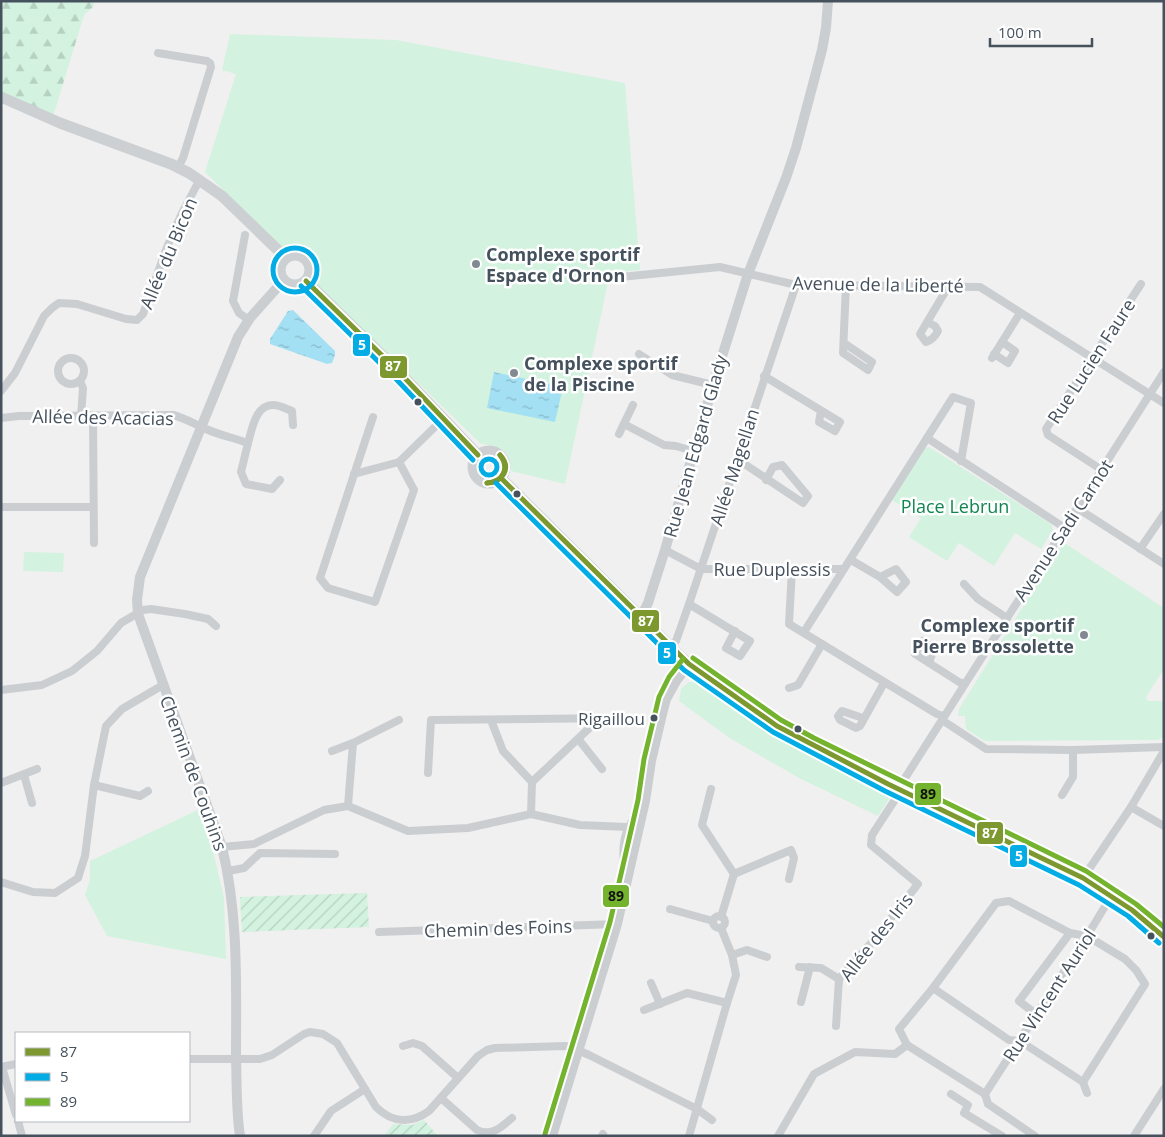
<svg xmlns="http://www.w3.org/2000/svg" width="1165" height="1137" viewBox="0 0 1165 1137" font-family="'Open Sans',sans-serif">
<style>
.forest{fill:url(#forest-firs)}
.park{fill:#d3f2df}
.garden{fill:url(#garden-furrows)}
.water{fill:url(#water-ripples)}
.lines{fill:none;stroke-linecap:round;stroke-linejoin:round}
.minor{stroke:#cbced1;stroke-width:8}
.tertiary{stroke:#cbced1;stroke-width:10}
.secondary{stroke:#ccd0d3;stroke-width:11}
.bus-1-casing{stroke:#fff;stroke-width:9}
.bus-2-casing{stroke:#fff;stroke-width:9}
.bus-3-casing{stroke:#fff;stroke-width:9}
.bus-1{stroke:#7c982e;stroke-width:5}
.bus-2{stroke:#03ace4;stroke-width:5}
.bus-3{stroke:#74b32d;stroke-width:5}
.poi-dot{fill:#818991;stroke:#fff;stroke-width:2}
.bus-dot{fill:#45525e;stroke:#fff;stroke-width:2}
.labels{text-anchor:middle;dominant-baseline:central;stroke-width:5;stroke-linejoin:round;paint-order:stroke}
.bus-label{font-size:17px;fill:#45525e;stroke:#fff;text-anchor:end}
.street-label{font-size:18px;fill:#45525e;stroke:#fff}
.poi-label{font-size:18px;font-weight:bold;fill:#45525e;stroke:#fff;text-anchor:start}
.park-label{font-size:18px;fill:#0f874e;stroke:#fff}
.line-badge{stroke:#fff;stroke-width:2}
.badge-label{font-size:14px;text-anchor:middle;font-weight:bold;fill:#fff}
.pale-badge-label{font-size:14px;text-anchor:middle;font-weight:bold;fill:#111}
</style>
<defs>
<pattern id="forest-firs" width="22" height="20" patternUnits="userSpaceOnUse" patternTransform="scale(1.25)"><rect width="22" height="20" fill="#d3f2df"/><path d="M5 1l3.5 6h-7zM16 11l3.5 6h-7z" fill="#b6d1c2"/></pattern>
<pattern id="garden-furrows" width="10" height="10" patternUnits="userSpaceOnUse" patternTransform="scale(1.25)"><rect width="10" height="10" fill="#d3f2df"/><path d="M-1 1l2-2M0 10L10 0M9 11l2-2" fill="none" stroke="#b6d1c2"/></pattern>
<pattern id="water-ripples" width="26" height="14" patternUnits="userSpaceOnUse" patternTransform="scale(1.25)"><rect width="26" height="14" fill="#a4e0f3"/><path d="M2 4q2-2 4 0t4 0M15 11q2-2 4 0t4 0" fill="none" stroke="#87b8c8"/></pattern>
</defs>
<rect width="100%" height="100%" fill="#f1f0f0"/>
<polygon class="forest" points="1,1 94,1 94,6 84,15 52,120 1,97"/>
<g class="park">
<path d="M230 34 396 40 625 83 640 270 610 273 565 484 511 471C509 448 502 447 481 444L315 283C315 265 313 260 299 249L290 250 281 246 205 172 236 74 222 70Z"/>
<polygon points="929,447 1051,524 1053,530 1041,549 1015,533 994,566 959,543 947,561 909,537 921,518 892,500 925,448"/>
<polygon points="1063,542 1164,608 1164,669 1146,697 1148,701 1164,701 1164,737 1158,740 985,741 966,729 965,716 958,716 959,709"/>
<polygon points="24,552 64,553 63,572 23,571"/>
<polygon points="689,682 698,682 886,794 889,799 878,816 801,779 731,739 679,701 681,689"/>
<polygon points="198,810 212,847 224,898 226,959 107,936 85,895 90,880 90,861"/>
</g>
<g class="garden">
<polygon points="367,893 369,927 242,932 240,897"/>
<polygon points="424,1120 438,1136 384,1136 393,1124 412,1125"/>
</g>
<g class="water">
<polygon points="293,310 335,351 335,355 332,363 327,364 270,344 270,339 288,311"/>
<polygon points="494,372 563,387 555,422 487,408"/>
</g>
<g class="lines">
<g class="minor">
<polyline points="158,53 207,61 210,63 211,67 183,158 178,167"/>
<polyline points="245,235 233,301 239,313 249,320"/>
<polyline points="611,278 720,267 796,285 980,287 1164,403"/>
<path d="M927 322 935 326 938 331C935 337 932 340 926 342L920 334 945 292V286"/>
<polyline points="844,343 872,362 868,370 843,353 846,285"/>
<polyline points="639,354 672,375 713,385"/>
<polyline points="994,354 1008,363 1015,351 1002,342"/>
<polyline points="992,358 1020,313"/>
<circle cx="71" cy="371" r="13"/>
<polyline points="764,376 840,422 835,431 819,422 821,411"/>
<polyline points="80,381 83,388 81,416"/>
<polyline points="1,391 15,373 44,316 52,308 59,303 77,304 126,319 137,320 143,314 167,247 182,213 200,179"/>
<polyline points="93,415 94,543"/>
<polyline points="373,417 320,578 328,588 375,602 414,490 399,462 444,418"/>
<path d="M1 418 19 416 173 415C185 418 194 424 206 429 219 435 234 438 248 443L241 472 246 484 272 489 280 480"/>
<polyline points="624,424 664,445 676,446 693,451"/>
<polyline points="619,434 633,405"/>
<polyline points="927,438 1065,528"/>
<path d="M248 443C252 430 255 405 273 405 279 405 287 409 292 411L293 425"/>
<polyline points="737,459 803,503 808,496 782,465 773,467 766,480"/>
<polyline points="1102,470 1048,435 1046,429 1141,284"/>
<polyline points="354,474 399,462"/>
<polyline points="1,507 93,507"/>
<polyline points="1077,508 1164,564"/>
<polyline points="1140,549 1164,514"/>
<polyline points="665,550 701,569 843,569"/>
<polyline points="851,560 880,577 896,569 906,582 897,592 880,577"/>
<polyline points="792,569 789,624 937,714 944,716"/>
<polyline points="964,584 978,599 1007,618"/>
<polyline points="689,604 750,641 740,656 726,648 735,631"/>
<polyline points="804,632 953,397 971,403 961,461"/>
<polyline points="671,648 676,641 689,604 796,285"/>
<polyline points="929,663 934,648 923,641 915,654 959,682 965,684"/>
<polyline points="789,688 798,685 822,644"/>
<polyline points="1,690 42,685 72,671 97,651 121,623 143,610 151,609 185,614 208,619 216,626"/>
<polyline points="863,718 842,711 838,716 840,720 856,728 860,726 884,683"/>
<polyline points="491,720 503,751 532,782 531,814"/>
<polyline points="942,720 986,749 1073,750 1164,747"/>
<polyline points="579,740 602,769"/>
<polyline points="332,751 353,743"/>
<polyline points="428,773 431,720 619,718"/>
<polyline points="24,775 32,803"/>
<polyline points="532,782 600,718"/>
<polyline points="1,783 37,769"/>
<polyline points="94,785 140,796 148,791"/>
<polyline points="711,789 702,825 734,874"/>
<polyline points="1062,795 1073,777 1073,750"/>
<polyline points="348,806 353,743 399,720"/>
<polyline points="1131,807 1164,826"/>
<polyline points="222,847 254,844 324,810 348,806 408,831 468,828 531,814 580,825 627,827"/>
<polyline points="228,871 244,868 260,853 335,854"/>
<polyline points="734,874 791,850 794,858 789,879"/>
<path d="M626 877C620 844 623 831 643 805"/>
<polyline points="1083,878 1131,807 1164,751"/>
<polyline points="1,882 33,892 55,893 78,878 85,856 94,785 106,726 122,709 163,685"/>
<polyline points="670,909 713,921"/>
<circle cx="719" cy="922" r="6"/>
<polyline points="721,917 734,874"/>
<polyline points="379,932 617,924"/>
<polyline points="732,955 747,950 767,957"/>
<polyline points="799,967 821,968 839,979"/>
<polyline points="651,983 660,1004"/>
<polyline points="933,988 1009,1040 1020,1041 1083,1082 1145,984 1136,970 1125,959 1087,936 1070,933 1009,901 996,903 933,988 899,1029 907,1045 985,1094"/>
<polyline points="801,1002 810,967"/>
<polyline points="644,1010 687,993 727,1003"/>
<polyline points="1037,1015 1019,1001 1070,933"/>
<polyline points="836,1026 839,979 873,941 918,884 871,845 872,835 898,795 898,789 1164,372"/>
<polyline points="403,1046 413,1043 422,1046 458,1078"/>
<path d="M189 1059H260L272 1055 304 1034 310 1032 323 1034 337 1043 376 1107C392 1123 411 1124 429 1111L478 1056 487 1050 495 1048 565 1046 573 1048 589 1055 697 1109 712 1120"/>
<polyline points="1,1067 16,1064"/>
<polyline points="2,1067 16,1115"/>
<polyline points="1083,1082 1087,1093"/>
<polyline points="951,1094 968,1105 964,1113 1002,1136"/>
<polyline points="985,1094 1087,936 1112,895"/>
<polyline points="985,1094 988,1104 1035,1136"/>
<path d="M441 1098 477 1130C492 1137 501 1127 512 1118"/>
<polyline points="18,1121 22,1136"/>
<polyline points="314,1136 331,1111 365,1089"/>
<polyline points="602,1136 603,1134"/>
<polyline points="689,1136 727,1003 736,975 732,955 721,928"/>
<polyline points="778,1136 814,1074 855,1052 895,1054 907,1045"/>
<polyline points="1134,1136 1164,1089"/>
</g>
<g class="tertiary">
<polyline points="641,617 648,603 665,550 713,385 748,274 786,178 796,148 822,50 826,28 828,1"/>
<path d="M240 1136C236 1110 237 1085 236 1059 236 988 239 916 222 847L138 614 137 600 140 577 238 337 250 318 284 280"/>
<polyline points="552,1136 617,924 645,801 651,761 662,714 666,699 676,681 689,664"/>
</g>
<g class="secondary">
<polyline points="1,97 60,123 171,164 189,173 222,196 286,258"/>
<circle cx="295" cy="270" r="15"/>
<polyline points="306,281 401,374 478,455"/>
<circle cx="489" cy="467" r="16"/>
<polyline points="501,478 679,655 689,664 777,726 888,784 1083,878 1132,910 1164,937"/>
</g>
<defs>
<g id="bus-1">
<polyline points="306,281 401,374 478,455"/>
<polyline points="501,478 689,664 777,726 888,784 1083,878 1132,910 1164,937"/>
<path d="M487 483C503 482 512 468 500 455"/>
<path d="M487 483C503 482 510 468 500 455"/>
</g>
<g id="bus-2">
<circle cx="295" cy="270" r="22"/>
<polyline points="301,286 396,379 473,460"/>
<circle cx="489" cy="467" r="8"/>
<polyline points="496,483 684,670 773,732 885,791 1079,885 1128,916 1159,943"/>
</g>
<g id="bus-3">
<polyline points="693,658 781,720 814,738 1086,871 1136,904 1164,927"/>
<polyline points="545,1134 610,922 638,800 644,759 659,697 669,677 683,659"/>
</g>
</defs>
<use href="#bus-1" class="bus-1-casing"/>
<use href="#bus-2" class="bus-2-casing"/>
<use href="#bus-3" class="bus-3-casing"/>
<use href="#bus-1" class="bus-1"/>
<use href="#bus-2" class="bus-2"/>
<use href="#bus-3" class="bus-3"/>
</g>
<g class="poi-dot">
<circle cx="476" cy="264" r="5"/>
<circle cx="514" cy="373" r="5"/>
<circle cx="1084" cy="635" r="5"/>
</g>
<g class="bus-dot">
<circle cx="418" cy="402" r="4.5"/>
<circle cx="517" cy="494" r="4.5"/>
<circle cx="654" cy="718" r="4.5"/>
<circle cx="798" cy="729" r="4.5"/>
<circle cx="1151" cy="936" r="4.5"/>
</g>
<g class="labels">
<g class="bus-label">
<text x="645" y="718">Rigaillou</text>
</g>
<g class="street-label">
<text transform="translate(168 253) rotate(-67)">Allée du Bicon</text>
<text transform="translate(878 284) rotate(1)">Avenue de la Liberté</text>
<text transform="translate(1091 361) rotate(-57)">Rue Lucien Faure</text>
<text transform="translate(103 417) rotate(1)">Allée des Acacias</text>
<text transform="translate(695 446) rotate(-74)">Rue Jean Edgard Glady</text>
<text transform="translate(734 467) rotate(-72)">Allée Magellan</text>
<text transform="translate(1063 530) rotate(-57)">Avenue Sadi Carnot</text>
<text x="772" y="569">Rue Duplessis</text>
<text transform="translate(194 773) rotate(70)">Chemin de Couhins</text>
<text transform="translate(498 928) rotate(-2)">Chemin des Foins</text>
<text transform="translate(876 937) rotate(-52)">Allée des Iris</text>
<text transform="translate(1049 995) rotate(-57)">Rue Vincent Auriol</text>
</g>
<g class="poi-label">
<text x="486" y="254">Complexe sportif<tspan x="486" dy="21">Espace d'Ornon</tspan></text>
<text x="524" y="363">Complexe sportif<tspan x="524" dy="21">de la Piscine</tspan></text>
<text x="1074" y="625" text-anchor="end">Complexe sportif<tspan x="1074" dy="21">Pierre Brossolette</tspan></text>
</g>
<g class="park-label">
<text x="955" y="506">Place Lebrun</text>
</g>
</g>
<g class="line-badge">
<rect x="352" y="333" width="19" height="24" rx="5" fill="#03ace4"/>
<rect x="379" y="355" width="29" height="24" rx="5" fill="#7c982e"/>
<rect x="631" y="609" width="29" height="24" rx="5" fill="#7c982e"/>
<rect x="657" y="641" width="20" height="24" rx="5" fill="#03ace4"/>
<rect x="914" y="782" width="28" height="24" rx="5" fill="#74b32d"/>
<rect x="976" y="821" width="28" height="24" rx="5" fill="#7c982e"/>
<rect x="1009" y="844" width="19" height="24" rx="5" fill="#03ace4"/>
<rect x="602" y="884" width="28" height="24" rx="5" fill="#74b32d"/>
</g>
<g class="badge-label">
<text x="362" y="350">5</text>
<text x="393" y="371">87</text>
<text x="646" y="626">87</text>
<text x="667" y="658">5</text>
<text x="990" y="838">87</text>
<text x="1019" y="861">5</text>
</g>
<g class="pale-badge-label">
<text x="928" y="799">89</text>
<text x="616" y="901">89</text>
</g>
<rect width="1165" height="1137" fill="none" stroke="#45525e" stroke-width="5"/>
<rect x="15" y="1032" width="175" height="90" fill="#ffffff" stroke="#b5babf"/>
<rect x="25" y="1048" width="25" height="8" fill="#7c982e" stroke="#b5babf"/>
<text x="60" y="1057" font-size="15" fill="#45525e">87</text>
<rect x="25" y="1073" width="25" height="8" fill="#03ace4" stroke="#b5babf"/>
<text x="60" y="1082" font-size="15" fill="#45525e">5</text>
<rect x="25" y="1098" width="25" height="8" fill="#74b32d" stroke="#b5babf"/>
<text x="60" y="1107" font-size="15" fill="#45525e">89</text>
<path d="M990 38v8h102v-8" fill="none" stroke="#45525e" stroke-width="2.5"/>
<text x="998" y="38" font-size="15" fill="#45525e" stroke="#ffffff" stroke-width="4" paint-order="stroke">100 m</text>
</svg>
